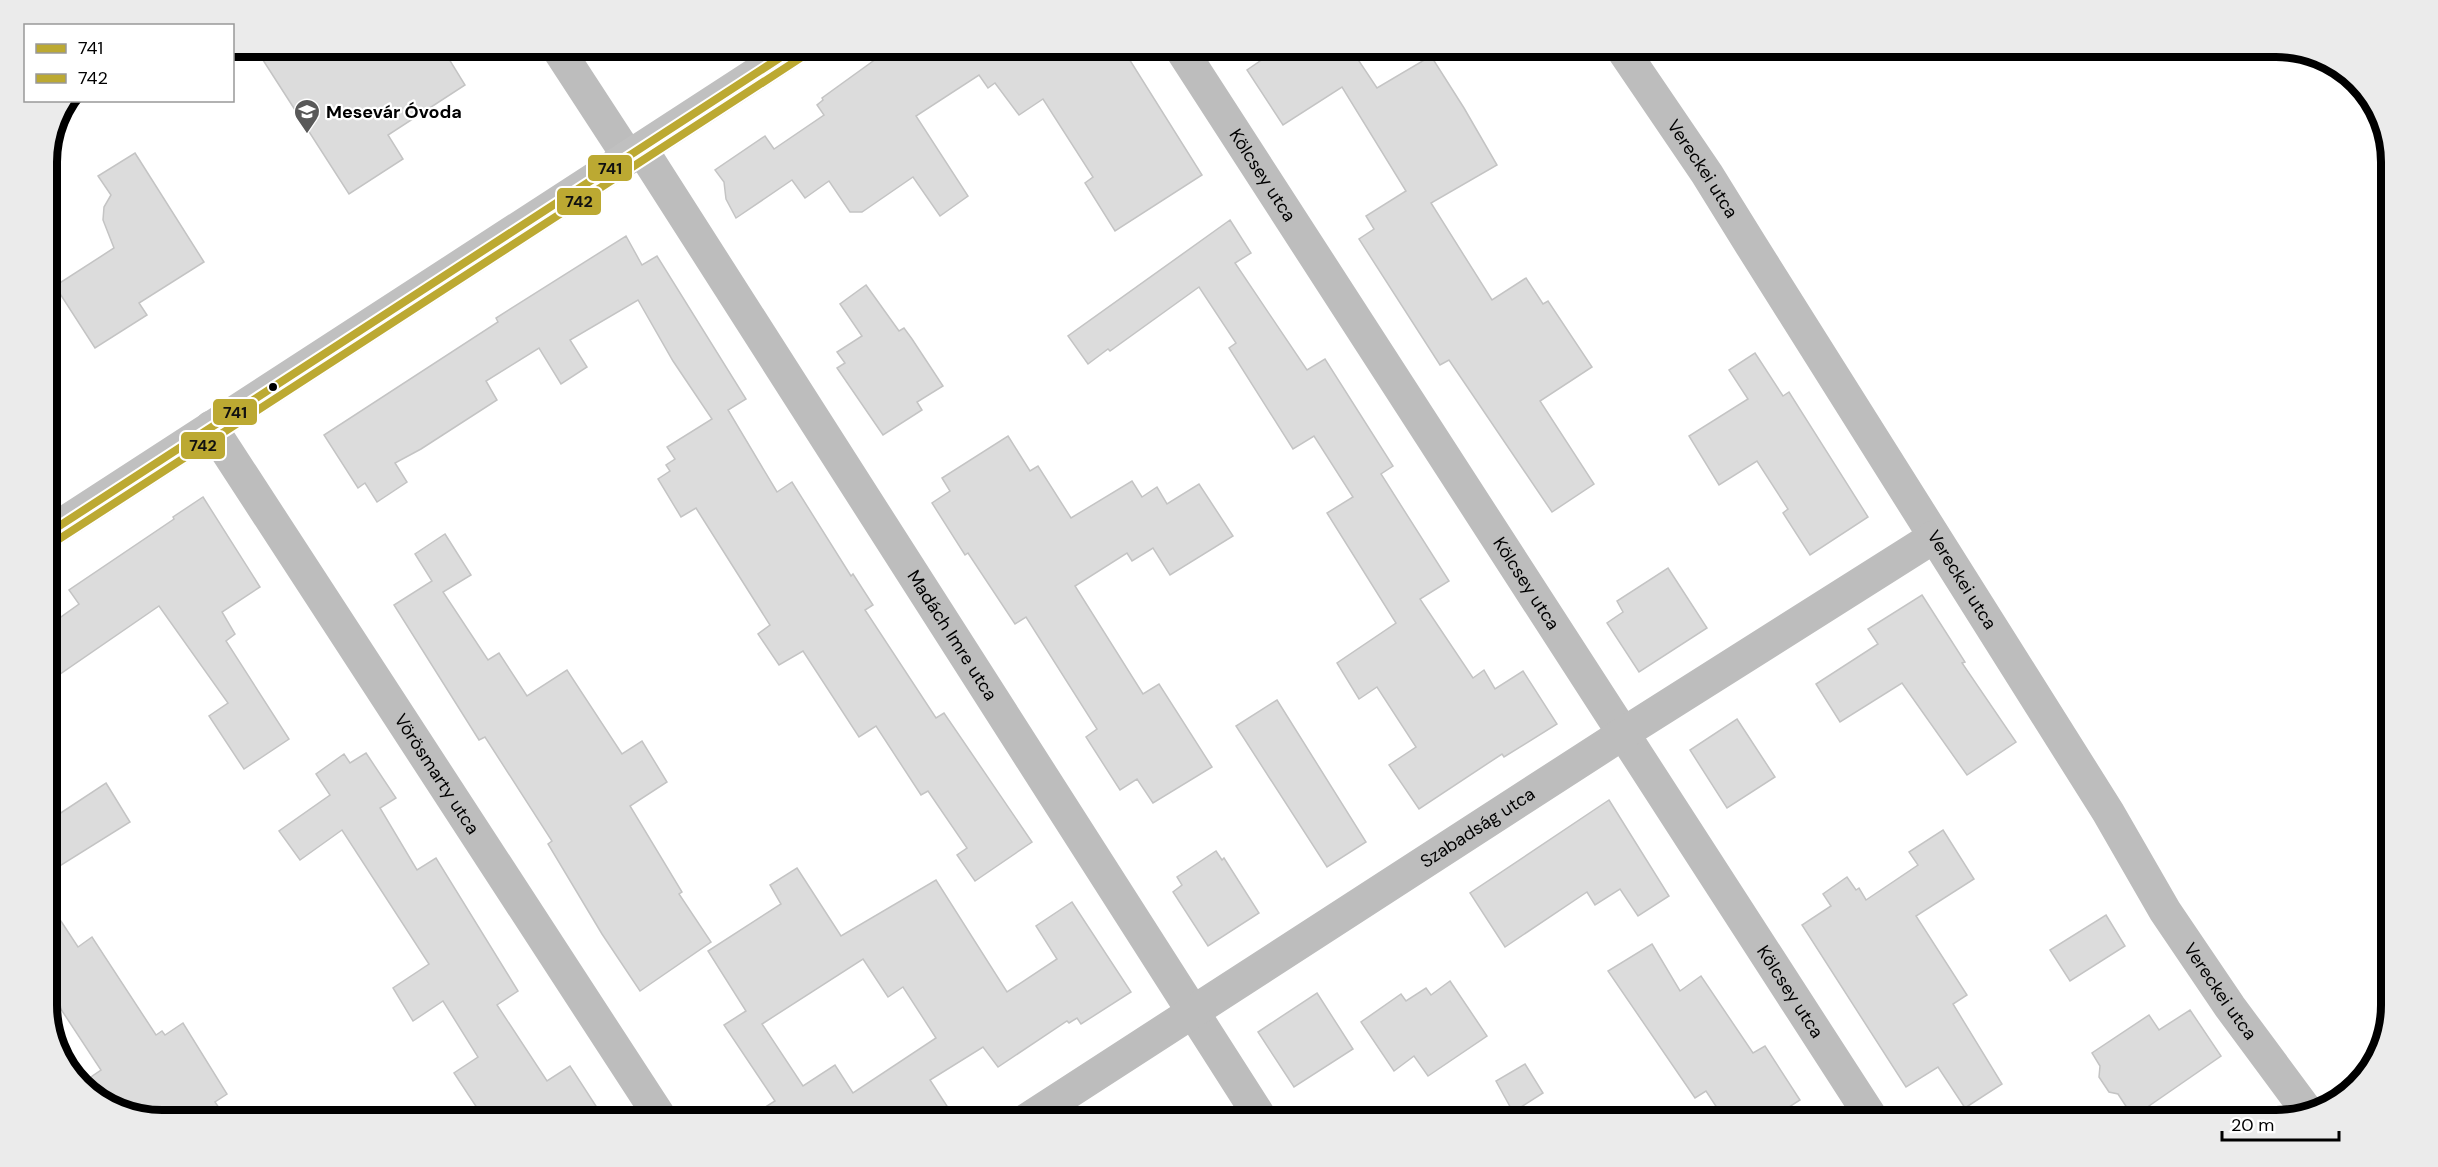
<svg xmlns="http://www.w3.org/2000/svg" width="2438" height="1167" viewBox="0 0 2438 1167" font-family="'DM Sans',sans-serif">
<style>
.building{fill:#dcdcdc;stroke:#c4c4c4;stroke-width:1.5;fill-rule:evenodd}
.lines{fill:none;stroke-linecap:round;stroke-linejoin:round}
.street{stroke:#bdbdbd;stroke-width:33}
.secondary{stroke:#c0c0c0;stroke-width:33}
.bus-1-casing{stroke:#fff;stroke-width:12}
.bus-2-casing{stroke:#fff;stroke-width:12}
.bus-1{stroke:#bca932;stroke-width:8}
.bus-2{stroke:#bca932;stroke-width:8}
.bus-dot{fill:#000;stroke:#fff;stroke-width:2}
.labels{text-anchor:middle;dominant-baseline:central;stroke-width:4.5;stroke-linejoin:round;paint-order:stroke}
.poi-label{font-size:18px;font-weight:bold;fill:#000;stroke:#fff;text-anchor:start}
.street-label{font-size:18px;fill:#000;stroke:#fff}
.rim{fill:none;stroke:#000;stroke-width:8}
.line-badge{stroke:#fff;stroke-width:2}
.pale-badge-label{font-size:16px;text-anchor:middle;font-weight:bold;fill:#111}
</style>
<rect width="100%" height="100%" fill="#fff"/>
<g class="building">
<polygon points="254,46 441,46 465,85 388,135 403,159 349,194"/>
<polygon points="894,46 1121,46 1202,175 1115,231 1085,183 1093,177 1043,99 1019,115 995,83 988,88 979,75 916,116 968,196 940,216 913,177 862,212 850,212 829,181 805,198 792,180 736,218 726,199 724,182 715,170 765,136 774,149 824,115 817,105 823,100 822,98"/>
<polygon points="1282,46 1349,46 1377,88 1431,56 1464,108 1497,165 1431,203 1492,300 1526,278 1543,304 1548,301 1592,367 1540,401 1594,484 1552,512 1449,360 1440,365 1359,239 1374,229 1366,216 1406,191 1342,87 1283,125 1247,70"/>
<polygon points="135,153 204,262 139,303 147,315 95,348 55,286 114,248 103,220 104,207 111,195 98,176"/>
<polygon points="1230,220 1251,253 1235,263 1307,370 1325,359 1393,466 1381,474 1449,581 1420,599 1473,678 1484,670 1495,689 1523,671 1557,724 1504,757 1502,754 1419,809 1389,765 1416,747 1377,687 1359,699 1337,663 1396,623 1327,513 1353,497 1314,436 1293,449 1229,348 1236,343 1199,287 1110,351 1108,349 1088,364 1068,336"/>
<polygon points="626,236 642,265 657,256 746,399 728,410 777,492 792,482 851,576 853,574 873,605 865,610 936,718 944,713 1032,842 975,881 957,855 967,848 928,791 921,795 876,726 859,737 803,651 779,665 758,634 770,625 696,508 681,517 658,479 670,471 666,465 675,459 667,447 712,419 673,361 638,300 570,340 587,367 561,384 539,348 486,381 497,400 421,449 395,463 407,482 377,502 365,483 358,488 324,435 498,322 496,318"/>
<polygon points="866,285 899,331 904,328 912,339 943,386 917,402 922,410 883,435 837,368 845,363 837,352 862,336 840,304"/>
<polygon points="1755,353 1783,396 1789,392 1868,517 1810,555 1783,513 1788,509 1757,461 1719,485 1689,436 1748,399 1729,370"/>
<polygon points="1008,436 1030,471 1038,466 1071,518 1132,481 1142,497 1157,487 1167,504 1199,484 1233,536 1170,575 1153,548 1132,561 1127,553 1075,586 1143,694 1159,684 1212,767 1153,803 1137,779 1120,790 1086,737 1097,729 1026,617 1015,624 968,553 965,555 932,503 950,491 942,478"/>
<polygon points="203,497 260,587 222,612 235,634 226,641 289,739 244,769 209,716 228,703 159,606 47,683 47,627 79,604 69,590 174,519 173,517"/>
<polygon points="445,534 471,575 443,592 488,660 499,653 527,696 567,670 622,754 642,741 667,782 630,806 682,892 679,894 711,942 640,991 602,934 548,844 552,841 485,737 479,740 394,605 432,581 415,554"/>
<polygon points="1668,568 1707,628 1639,672 1607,623 1623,612 1617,601"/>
<polygon points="1922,595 1965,662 1962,663 2016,742 1967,775 1902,683 1840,722 1816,684 1878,644 1868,629"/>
<polygon points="1277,700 1366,842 1327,867 1236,726"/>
<polygon points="1737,719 1775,777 1727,808 1690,750"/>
<polygon points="366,753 396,798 380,808 417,870 436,858 518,991 497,1005 547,1081 570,1066 605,1120 485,1120 454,1073 478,1057 443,1001 413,1021 393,988 429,964 342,830 300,860 279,831 330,795 316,774 344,754 350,763"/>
<polygon points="106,783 130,822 47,874 47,822"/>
<polygon points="1609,800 1669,896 1638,916 1620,889 1595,905 1587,892 1505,947 1470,893"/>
<polygon points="1943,830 1974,879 1916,916 1967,995 1953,1004 2002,1084 1965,1108 1938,1067 1906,1087 1802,925 1831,906 1823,894 1847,877 1856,890 1859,888 1866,900 1918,865 1909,852"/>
<polygon points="1216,851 1222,860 1224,858 1259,913 1208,946 1173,892 1182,885 1177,877"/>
<path d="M797 868 841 936 936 880 1007 992 1057 959 1036 926 1072 902 1131 992 1081 1024 1077 1018 1069 1023 1067 1021 998 1067 983 1047 930 1080 956 1120H745L775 1101 724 1025 746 1011 708 951 781 904 770 885ZM863 959 888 997 903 987 936 1038 853 1093 835 1065 803 1086 762 1024Z"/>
<polygon points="47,900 78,947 92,937 156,1035 162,1031 165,1035 183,1023 227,1094 215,1102 227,1120 162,1120 111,1109 82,1083 101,1070 47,988"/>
<polygon points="2106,915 2125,946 2070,981 2050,950"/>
<polygon points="1652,944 1680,991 1701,976 1753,1053 1765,1046 1800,1100 1769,1120 1725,1120 1706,1091 1695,1098 1608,971"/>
<polygon points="1450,981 1487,1036 1428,1076 1414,1056 1394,1071 1361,1022 1401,994 1406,1001 1426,988 1431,995"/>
<polygon points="1317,993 1353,1049 1294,1087 1258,1032"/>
<polygon points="2190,1010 2221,1056 2133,1117 2118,1094 2109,1092 2099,1077 2100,1066 2092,1053 2149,1015 2159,1030"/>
<polygon points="1525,1064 1543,1093 1513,1112 1496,1081"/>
</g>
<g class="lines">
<g class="street">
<polyline points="556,46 629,158"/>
<path id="s1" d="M1179 46 1873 1120"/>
<path id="s2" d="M1620 46 1707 174 1751 245 2108 812 2165 911 2230 1007 2307 1111"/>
<path id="s3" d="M642 150 1262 1120"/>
<path id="s4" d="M211 427 662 1120"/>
<path id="s5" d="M1026 1120 1624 733 1934 537"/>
</g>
<polyline class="secondary" points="47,534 799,46"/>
<defs>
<polyline id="bus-1" points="47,534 798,46"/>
<polyline id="bus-2" points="53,543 805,55"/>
</defs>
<use href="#bus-1" class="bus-1-casing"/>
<use href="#bus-2" class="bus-2-casing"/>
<use href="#bus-1" class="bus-1"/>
<use href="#bus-2" class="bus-2"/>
</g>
<defs>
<symbol id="school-pin" viewBox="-11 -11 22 30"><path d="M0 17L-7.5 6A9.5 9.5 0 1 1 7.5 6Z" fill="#595959" stroke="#fff"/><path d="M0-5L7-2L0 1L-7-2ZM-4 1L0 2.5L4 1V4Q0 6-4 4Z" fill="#fff"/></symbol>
</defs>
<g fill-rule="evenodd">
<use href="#school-pin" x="292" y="97" width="30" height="40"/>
</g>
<circle class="bus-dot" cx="273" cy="387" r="5"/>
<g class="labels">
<g class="poi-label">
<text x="326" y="112">Mesevár Óvoda</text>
</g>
<g class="street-label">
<text stroke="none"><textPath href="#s2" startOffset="148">Vereckei utca</textPath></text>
<text stroke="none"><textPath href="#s1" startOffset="154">Kölcsey utca</textPath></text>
<text stroke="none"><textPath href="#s2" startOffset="634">Vereckei utca</textPath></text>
<text stroke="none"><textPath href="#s1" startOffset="640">Kölcsey utca</textPath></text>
<text stroke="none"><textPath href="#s3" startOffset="576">Madách Imre utca</textPath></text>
<text stroke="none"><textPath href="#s4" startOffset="414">Vörösmarty utca</textPath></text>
<text stroke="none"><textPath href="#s5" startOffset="538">Szabadság utca</textPath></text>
<text stroke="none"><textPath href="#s2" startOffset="1120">Vereckei utca</textPath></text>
<text stroke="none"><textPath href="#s1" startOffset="1126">Kölcsey utca</textPath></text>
</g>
</g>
<path d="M0 0H2438V1167H0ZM162 57H2276A105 105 0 0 1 2381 162V1005A105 105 0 0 1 2276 1110H162A105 105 0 0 1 57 1005V162A105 105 0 0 1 162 57Z" fill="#ebebeb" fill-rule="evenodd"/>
<path class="rim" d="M162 57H2276A105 105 0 0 1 2381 162V1005A105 105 0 0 1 2276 1110H162A105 105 0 0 1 57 1005V162A105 105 0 0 1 162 57Z"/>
<g class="line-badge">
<rect x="587" y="154" width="46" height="28" rx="6" fill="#bca932"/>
<rect x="556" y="187" width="46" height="29" rx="6" fill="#bca932"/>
<rect x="212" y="398" width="46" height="28" rx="6" fill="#bca932"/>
<rect x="180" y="431" width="46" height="29" rx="6" fill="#bca932"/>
</g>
<g class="pale-badge-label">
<text x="610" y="174">741</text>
<text x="579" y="207">742</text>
<text x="235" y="418">741</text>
<text x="203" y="451">742</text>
</g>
<rect x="24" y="24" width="210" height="78" fill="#ffffff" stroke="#999999" stroke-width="1.5"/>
<rect x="36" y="44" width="30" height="9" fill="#bca932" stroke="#999999" stroke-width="1.5"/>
<text x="78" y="54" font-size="18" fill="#000000">741</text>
<rect x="36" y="74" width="30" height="9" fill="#bca932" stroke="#999999" stroke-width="1.5"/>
<text x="78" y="84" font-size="18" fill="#000000">742</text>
<path d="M2222 1131v9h117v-9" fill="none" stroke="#000000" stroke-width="3"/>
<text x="2231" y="1131" font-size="18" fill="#000000" stroke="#ffffff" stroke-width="4.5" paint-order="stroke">20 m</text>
</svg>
